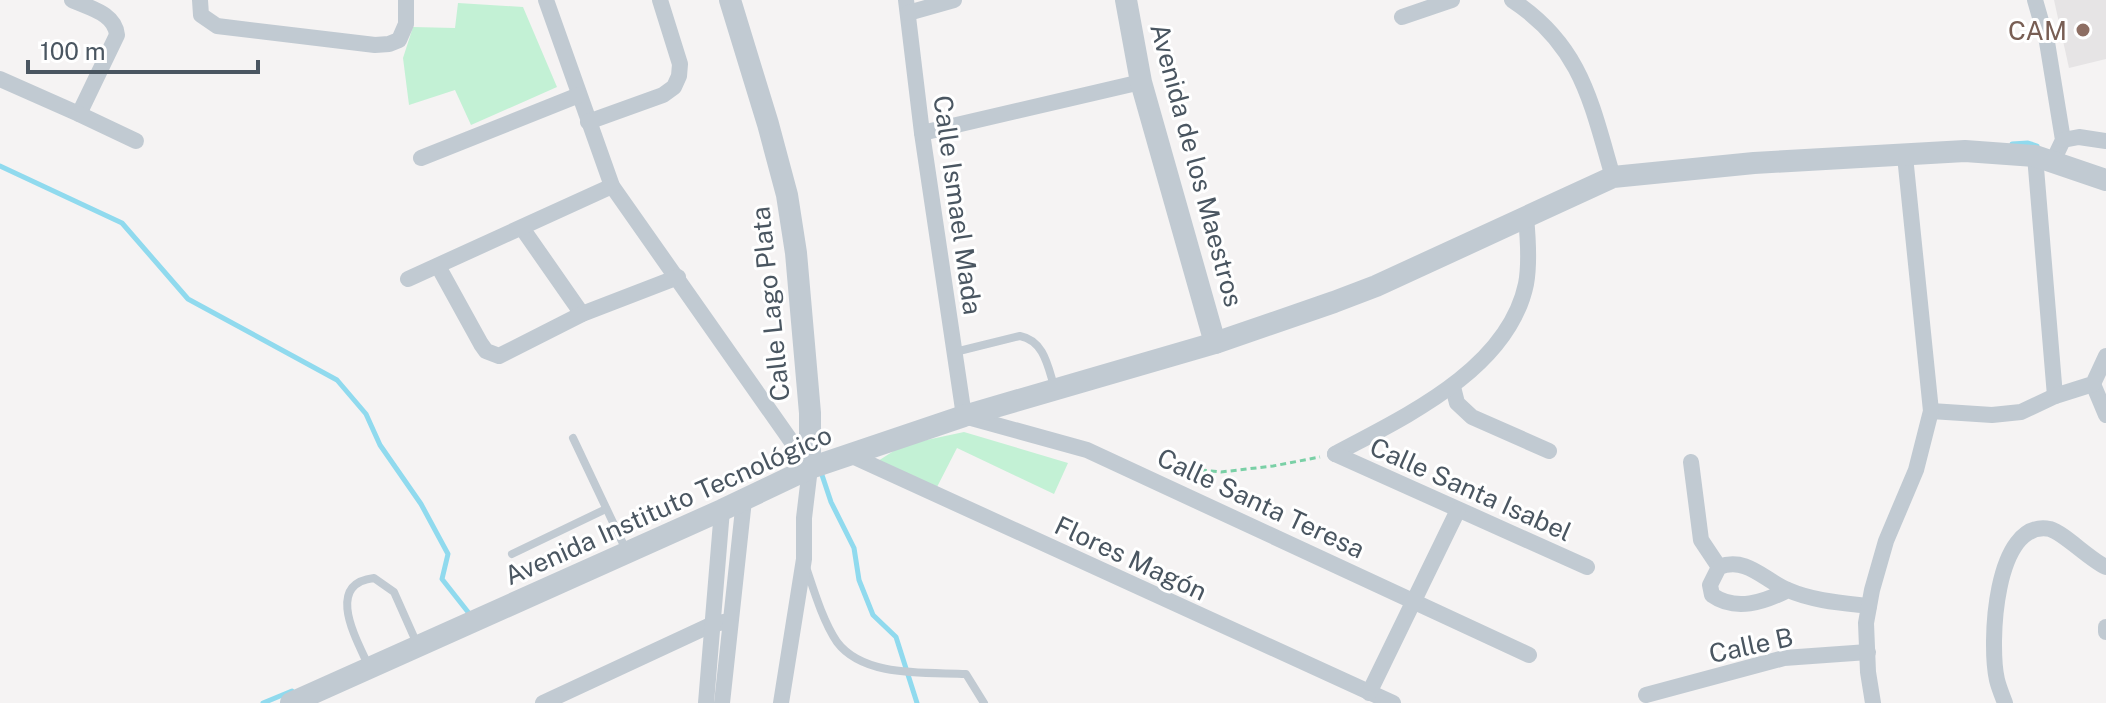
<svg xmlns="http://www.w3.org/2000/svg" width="2106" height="703" viewBox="0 0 2106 703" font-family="'Public Sans',sans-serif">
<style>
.education{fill:#e6e4e5}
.green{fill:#c3f1d5}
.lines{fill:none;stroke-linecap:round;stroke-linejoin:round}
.stream{stroke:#90daee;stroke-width:5}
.path{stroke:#7ad0a6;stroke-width:3;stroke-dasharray:6 4;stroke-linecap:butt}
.service{stroke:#c1cad2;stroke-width:8}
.minor{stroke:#c1cad2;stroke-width:16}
.tertiary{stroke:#c1cad2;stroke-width:22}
.education-dot{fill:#8d6e63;stroke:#fff;stroke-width:3}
.labels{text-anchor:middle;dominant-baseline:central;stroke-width:6;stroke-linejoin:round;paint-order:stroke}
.education-label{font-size:26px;fill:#785e54;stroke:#fff;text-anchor:end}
.street-label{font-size:26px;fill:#4a5661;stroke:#fff}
</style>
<rect width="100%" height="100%" fill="#f5f3f3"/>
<polygon class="education" points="2054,0 2106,0 2106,59 2069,68"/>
<g class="green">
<polygon points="458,3 523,7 557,87 471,125 455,90 409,105 403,58 413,27 455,28"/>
<polygon points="964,432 1068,463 1054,494 957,448 937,487 878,461 903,445"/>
</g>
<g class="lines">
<g class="stream">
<polyline points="2012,144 2028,143 2037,146"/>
<polyline points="0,166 122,223 188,299 337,380 366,414 380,445 421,504 448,554 442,579 468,612"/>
<polyline points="820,469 831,502 854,548 859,580 873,615 896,637 917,703"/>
<polyline points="263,703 292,691"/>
</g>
<polyline class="path" points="1161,466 1221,472 1273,466 1320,457"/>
<g class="service">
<path d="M955 352 1020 336C1045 341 1048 368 1055 389"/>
<polyline points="573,438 627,552"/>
<polyline points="512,554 606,509"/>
<path d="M806 567C814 591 823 621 837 642 864 678 927 672 966 674L984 703"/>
<path d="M369 667C357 640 324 584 374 578L394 592 418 646"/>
</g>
<g class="minor">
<polyline points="200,0 201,15 217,26 375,45 389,44 399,40 406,24 406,0"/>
<polyline points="546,0 612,186 810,468 804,518 804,559 781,703"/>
<polyline points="906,0 922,133 964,416 1087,450 1529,655"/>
<path d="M1512 0C1582 46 1591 103 1613 177"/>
<polyline points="2035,0 2047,42 2063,140 2053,161"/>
<polyline points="908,13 954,0"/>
<polyline points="1402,17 1452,0"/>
<path d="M0 79 79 114 117 35C115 13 89 8 72 0"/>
<polyline points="79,114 136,141"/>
<polyline points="588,122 663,95 674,87 679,76 680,64 660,0"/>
<polyline points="922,133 1141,82"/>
<polyline points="2063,140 2079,137 2106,141"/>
<polyline points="2035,156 2055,396"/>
<polyline points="421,158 579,95"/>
<polyline points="522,228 582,314"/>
<polyline points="438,266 481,344 486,351 499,356 582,314 678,277"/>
<polyline points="408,279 612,186"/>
<polyline points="2093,384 2106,415"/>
<polyline points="1453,387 1457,403 1472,417 1549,451"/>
<polyline points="1931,411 1992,415 2021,412 2055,396 2093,384 2106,356"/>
<path d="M1335 454C1404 417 1508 370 1526 284 1530 263 1528 238 1526 217"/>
<polyline points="1335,454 1587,567"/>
<polyline points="850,455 1393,703"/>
<polyline points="1691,462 1701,540 1719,567"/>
<path d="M1788 590C1764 602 1736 612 1712 595L1710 585 1719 567C1747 556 1765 581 1788 590 1813 601 1843 603 1869 606"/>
<polyline points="2106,627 2106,632"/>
<polyline points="1369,693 1458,510"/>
<polyline points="1646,695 1784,658 1868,652"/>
<polyline points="543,703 713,624 730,621"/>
<polyline points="706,703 722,510"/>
<polyline points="722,703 744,500"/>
<polyline points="1873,703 1868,672 1866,623 1872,590 1886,541 1916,470 1931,411 1905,156"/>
<path d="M2005 703C2002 695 1999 688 1997 680 1989 645 1994 518 2050 529 2064 533 2090 560 2106 567"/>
</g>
<g class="tertiary">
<polyline points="730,0 768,124 787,195 796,253 810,413 810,468"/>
<polyline points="1126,0 1141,82 1215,343"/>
<polyline points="291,703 722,510 810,468 964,416 1215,343 1334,302 1376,286 1613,177 1754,163 1965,151 2035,156 2106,180"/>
</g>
</g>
<circle class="education-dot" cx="2083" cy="30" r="8"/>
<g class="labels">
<g class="education-label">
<text x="2067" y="30">CAM</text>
</g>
<g class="street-label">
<text transform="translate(1197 165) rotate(75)">Avenida de los Maestros</text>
<text transform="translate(958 205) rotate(82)">Calle Ismael Mada</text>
<text transform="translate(770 304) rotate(-96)">Calle Lago Plata</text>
<text transform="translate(1471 489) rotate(24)">Calle Santa Isabel</text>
<text transform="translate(1261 503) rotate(25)">Calle Santa Teresa</text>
<text transform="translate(668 505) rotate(-24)">Avenida Instituto Tecnológico</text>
<text transform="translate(1131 558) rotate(25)">Flores Magón</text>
<text transform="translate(1751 645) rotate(-12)">Calle B</text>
</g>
</g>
<path d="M28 60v12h230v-12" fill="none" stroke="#4a5661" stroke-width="4"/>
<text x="40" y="60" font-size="24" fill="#4a5661" stroke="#ffffff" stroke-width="6" paint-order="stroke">100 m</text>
</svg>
